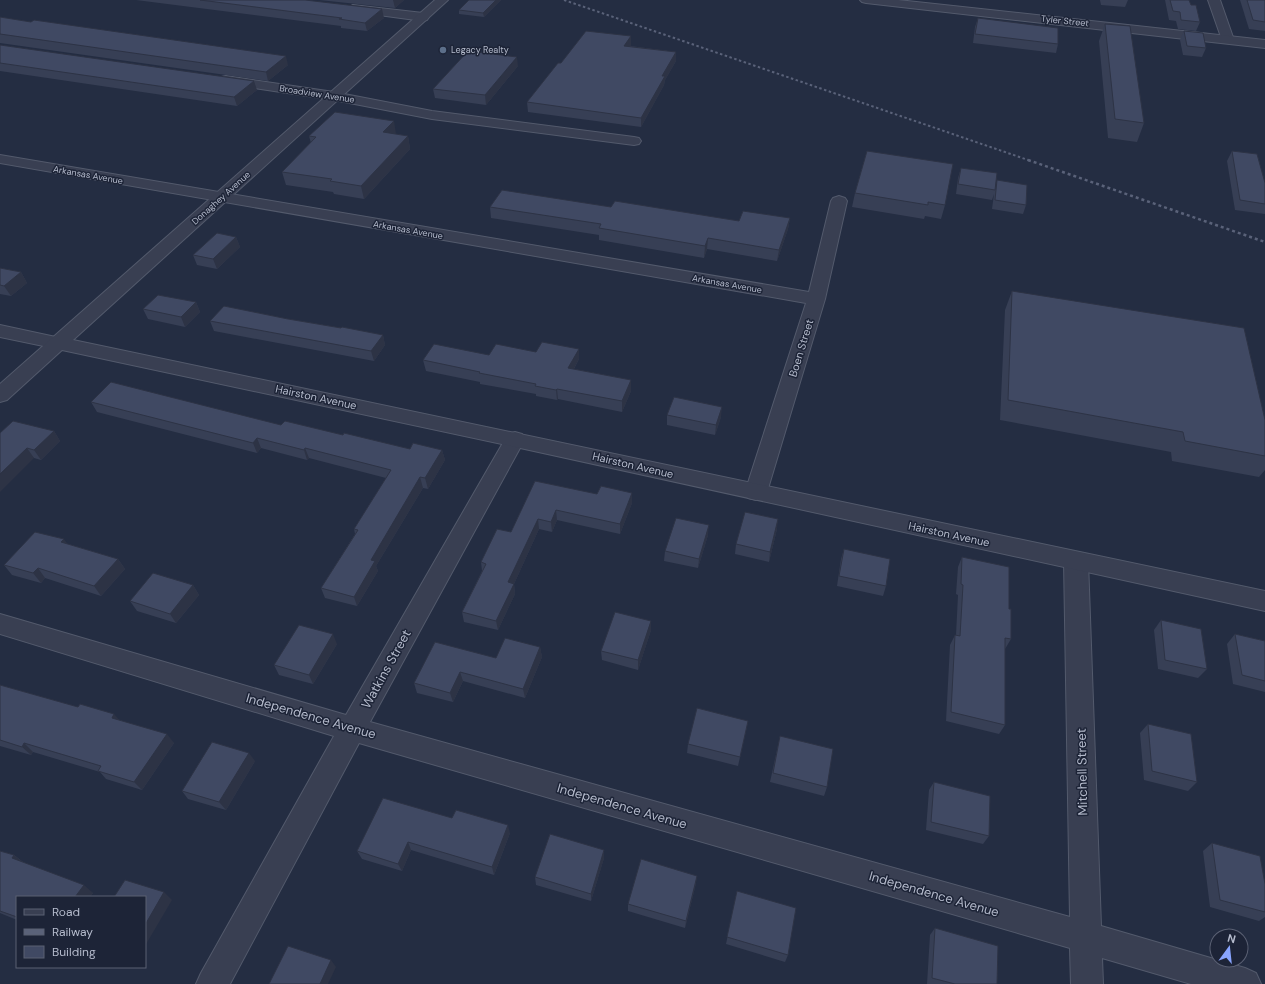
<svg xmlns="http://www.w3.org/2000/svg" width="1265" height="984" viewBox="0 0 1265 984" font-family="'DM Sans',sans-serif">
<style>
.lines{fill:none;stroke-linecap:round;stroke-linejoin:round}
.minor-casing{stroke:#535a6c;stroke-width:2}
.tertiary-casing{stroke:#535a6c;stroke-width:2}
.minor{fill:#393f52;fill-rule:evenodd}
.tertiary{fill:#393f52;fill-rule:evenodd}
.rail-far1{stroke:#5a6279;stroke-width:2;stroke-dasharray:2.5 2.5;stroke-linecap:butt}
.rail{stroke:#5a6279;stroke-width:2.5;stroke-dasharray:3 3;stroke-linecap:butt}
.wall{fill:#373f55}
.shaded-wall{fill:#2d3345}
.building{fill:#404963;stroke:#2d3345}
.service-dot{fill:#5c6f8a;stroke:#1d2437;stroke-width:1.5}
.labels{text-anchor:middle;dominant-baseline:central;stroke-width:3;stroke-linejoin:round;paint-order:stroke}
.far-street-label{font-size:9px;fill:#b5bbcc;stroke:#1d2437}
.far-poi-label{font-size:9px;fill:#b5bbcc;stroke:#1d2437;text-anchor:start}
.street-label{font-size:11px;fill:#b5bbcc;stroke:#1d2437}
.near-street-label{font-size:13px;fill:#b5bbcc;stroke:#1d2437}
</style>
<rect width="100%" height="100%" fill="#242d42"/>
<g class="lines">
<defs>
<g id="minor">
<polygon points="1208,0 1220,0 1234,40 1232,43 1224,43 1222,40"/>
<polygon points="353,5 423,13 427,14 429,17 427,20 423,21 349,11 347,9 349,7"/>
<polygon points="226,76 334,92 432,111 634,137 639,138 641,141 639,144 634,145 432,119 334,100 221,83 219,80 221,77"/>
<polygon points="0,155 809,292 831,201 833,198 839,196 845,198 847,201 825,299 767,492 764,498 756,500 748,498 745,492 806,303 0,163"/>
<polygon points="0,325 65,339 67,343 65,347 58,349 0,337"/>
<polygon points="515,432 522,434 525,439 370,722 1070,917 1064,561 1068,554 1076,552 1084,554 1088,561 1101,926 1245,968 1256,973 1261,984 1191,984 1102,958 1103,984 1071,984 1070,948 359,743 230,984 196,984 201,973 334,736 0,634 0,614 346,715 508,434"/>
</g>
<g id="tertiary">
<polygon points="435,0 448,0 73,340 1265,591 1265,611 511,446 62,350 7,400 0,402 0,384"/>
<polygon points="860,0 898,0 1265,40 1265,48 866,3 862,2"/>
</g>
</defs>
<use href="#minor" class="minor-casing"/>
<use href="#tertiary" class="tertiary-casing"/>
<use href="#minor" class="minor"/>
<use href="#tertiary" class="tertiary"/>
<polyline class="rail-far1" points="564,0 1031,161"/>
<polyline class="rail" points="1028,160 1265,242"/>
</g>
<g class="wall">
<polygon points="136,0 305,0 384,18 367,31 341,28 341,26"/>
<polygon points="319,0 404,0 395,8"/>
<polygon points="469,0 501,0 484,17 459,14 459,10"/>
<polygon points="1100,0 1128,0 1125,7 1101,5"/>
<polygon points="1165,0 1189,0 1191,5 1200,22 1196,31 1178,29 1176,21 1169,20"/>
<polygon points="1240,0 1265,0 1265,31 1249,29"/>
<polygon points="0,17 288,65 268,81 0,43"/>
<polygon points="978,18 1058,44 1056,53 973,43 975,27"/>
<polygon points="1105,24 1144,123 1137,142 1108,138 1099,41"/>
<polygon points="1184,31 1206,48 1202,57 1183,55 1180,40"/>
<polygon points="0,45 257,90 237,106 0,71"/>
<polygon points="631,45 630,46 676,52 676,61 665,80 664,85 641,127 528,112 527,102 561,63"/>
<polygon points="518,66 486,105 435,98 433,89"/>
<polygon points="396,134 408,136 410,149 364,199 334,194 333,192 286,185 282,172 311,143 309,136"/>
<polygon points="867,151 945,205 941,219 925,216 924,219 852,207 855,193"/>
<polygon points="1232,151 1265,183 1265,214 1235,210 1227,161"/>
<polygon points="961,168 996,185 997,180 1026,205 1023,214 992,209 994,194 992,200 956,194 958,178"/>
<polygon points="490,207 611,207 739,221 790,218 788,229 777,261 707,249 704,258 599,240 599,235 491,218"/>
<polygon points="236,237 240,247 217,269 197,265 193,255"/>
<polygon points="0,268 21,272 27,283 11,296 0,294"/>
<polygon points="1012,291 1265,420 1265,470 1259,477 1172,461 1171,452 1000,420 1005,310"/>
<polygon points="196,302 200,312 185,327 148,319 143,309"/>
<polygon points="288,319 383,335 385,345 374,361 214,331 210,321"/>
<polygon points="489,355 579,359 574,369 631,380 631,391 622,412 558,399 557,400 536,396 536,394 480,384 480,382 426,371 423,360"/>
<polygon points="91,402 281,425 343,435 410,449 442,450 445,460 428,489 423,488 376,566 378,571 357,606 325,598 321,588 355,534 354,529 386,478 309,458 307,460 261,448 257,453 97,412"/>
<polygon points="667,415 721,417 715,435 667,425"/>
<polygon points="54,431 60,441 41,460 34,458 0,433"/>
<polygon points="535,481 632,503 620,534 557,520 552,532 539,529 514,584 515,594 498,630 464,622 462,612 482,571 481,562 511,532"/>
<polygon points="777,529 769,562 735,554 736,544"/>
<polygon points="708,535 698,568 664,561 665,551"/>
<polygon points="68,544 118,559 125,569 101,596 45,578 41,583 12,575 4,565"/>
<polygon points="844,549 886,586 883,596 837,586 841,559"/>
<polygon points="962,557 1009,609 1011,639 1005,649 1005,725 999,734 946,721 950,645 955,635 956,635 958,595 956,594 958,567"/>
<polygon points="193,585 199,595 176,623 137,611 130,601"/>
<polygon points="1161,620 1207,669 1198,678 1158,669 1154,630"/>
<polygon points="651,630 638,670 602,660 601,651"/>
<polygon points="1235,634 1265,641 1265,692 1233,684 1227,644"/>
<polygon points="337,644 313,684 279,675 274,665"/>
<polygon points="540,647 542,657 525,698 463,681 453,702 417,693 414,683 496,658"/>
<polygon points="0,685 120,720 174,743 142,790 106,779 100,772 33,752 31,755 0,746"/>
<polygon points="748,721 738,766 687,753 688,744"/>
<polygon points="1148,724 1197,782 1188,791 1144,780 1140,733"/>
<polygon points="780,736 827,787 824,796 770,782"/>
<polygon points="255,761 226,810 188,799 182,791"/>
<polygon points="934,782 989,836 983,844 926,830 929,790"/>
<polygon points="452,818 510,833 494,875 411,850 402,871 362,859 357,851"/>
<polygon points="1212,843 1265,912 1265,917 1259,921 1210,907 1203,851"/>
<polygon points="604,850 604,858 591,901 536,885 535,877"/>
<polygon points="0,851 14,855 23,862 93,893 90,897 17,897 17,920 0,913"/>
<polygon points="696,883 685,928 628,911 628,904"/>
<polygon points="737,891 788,955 785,962 726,944"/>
<polygon points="935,928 997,984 927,984 930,935"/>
</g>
<g class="shaded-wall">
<polygon points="393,0 404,0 395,8"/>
<polygon points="496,0 501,0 484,17 483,13"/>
<polygon points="382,9 384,18 367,31 365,23"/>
<polygon points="631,36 631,45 624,55 624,46"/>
<polygon points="676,52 676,61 665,80 664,85 641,127 641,118 662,76"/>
<polygon points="286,56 288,65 268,81 266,72"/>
<polygon points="517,57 518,66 486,105 485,95"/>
<polygon points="254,81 257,90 237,106 234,97"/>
<polygon points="394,121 396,134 385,145 383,132"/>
<polygon points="408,136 410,149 364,199 361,186"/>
<polygon points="790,218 788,229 777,261 779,250"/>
<polygon points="236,237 240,247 217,269 213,259"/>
<polygon points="708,238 707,249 704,258 705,246"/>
<polygon points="21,272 27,283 11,296 4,286"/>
<polygon points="196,302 200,312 185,327 181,317"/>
<polygon points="383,335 385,345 374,361 371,351"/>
<polygon points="579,349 579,359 569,378 568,368"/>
<polygon points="631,380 631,391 622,412 622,401"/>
<polygon points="557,389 558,399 557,400 556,390"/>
<polygon points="722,407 721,417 715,435 716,425"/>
<polygon points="54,431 60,441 41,460 34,450"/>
<polygon points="257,438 261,448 257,453 253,443"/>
<polygon points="27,448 34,458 0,492 0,474"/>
<polygon points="305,448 309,458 307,460 304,450"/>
<polygon points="442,450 445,460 428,489 425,478"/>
<polygon points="420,477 423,488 376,566 378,571 357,606 354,597 371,560"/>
<polygon points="632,493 632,503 620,534 620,524"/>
<polygon points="556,510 557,520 552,532 551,522"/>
<polygon points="538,519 539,529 514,584 515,594 498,630 496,621 508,582"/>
<polygon points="778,519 777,529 769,562 770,552"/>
<polygon points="709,525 708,535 698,568 699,559"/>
<polygon points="64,539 71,549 61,542"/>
<polygon points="118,559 125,569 101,596 94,586"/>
<polygon points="38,568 45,578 41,583 33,573"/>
<polygon points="193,585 199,595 176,623 170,614"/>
<polygon points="651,621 651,630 638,670 638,660"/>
<polygon points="333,634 337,644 313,684 309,675"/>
<polygon points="540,647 542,657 525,698 523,689"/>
<polygon points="460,672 463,681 453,702 450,693"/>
<polygon points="114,714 122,723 112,718"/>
<polygon points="167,734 174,743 142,790 134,782"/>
<polygon points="24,743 33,752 31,755 22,747"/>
<polygon points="249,753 255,761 226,810 219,802"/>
<polygon points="508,825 510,833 494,875 492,867"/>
<polygon points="408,842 411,850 402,871 398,864"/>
<polygon points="604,850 604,858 591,901 591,894"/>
<polygon points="14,855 24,863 12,858"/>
<polygon points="697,876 696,883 685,928 686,921"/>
<polygon points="84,885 93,893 90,897 75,897"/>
<polygon points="164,892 172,900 145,946 145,925"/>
<polygon points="331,960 336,967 328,984 320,984"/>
</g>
<g class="building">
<polygon points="200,0 305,0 382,9 365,23 339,19 342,18"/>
<polygon points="469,0 496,0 483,13 459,10"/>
<polygon points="1170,0 1189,0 1191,5 1196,5 1200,22 1181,20 1180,12 1173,11"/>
<polygon points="1247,0 1265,0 1265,22 1253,20"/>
<polygon points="0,17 31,22 34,20 286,56 266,72 0,34"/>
<polygon points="978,18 1058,28 1058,44 975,34"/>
<polygon points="1105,24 1130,26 1144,123 1115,119"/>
<polygon points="586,31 631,36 624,46 676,52 662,76 665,76 641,118 527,102 558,63 561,63"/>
<polygon points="1184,31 1203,33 1206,48 1187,46"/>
<polygon points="0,45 254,81 234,97 0,63"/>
<polygon points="468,51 517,57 485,95 433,89"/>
<polygon points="335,112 394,121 383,132 408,136 361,186 330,181 332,179 282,172 316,137 309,136"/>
<polygon points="867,151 953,164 945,205 928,202 928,205 855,193"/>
<polygon points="1232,151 1257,154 1265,183 1265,204 1240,200"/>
<polygon points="961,168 997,173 995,190 958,184"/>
<polygon points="997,180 1027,185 1026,205 995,200"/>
<polygon points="502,190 611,207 615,201 739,221 743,211 790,218 779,250 708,238 705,246 599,228 601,224 490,207"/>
<polygon points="217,233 236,237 213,259 193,255"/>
<polygon points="0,268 21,272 4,286 0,285"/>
<polygon points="1012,291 1244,328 1265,420 1265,456 1185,441 1183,432 1008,400"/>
<polygon points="158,295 196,302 181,317 143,309"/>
<polygon points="224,306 288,319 341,328 342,327 383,335 371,351 210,321"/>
<polygon points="542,342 579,349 568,368 631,380 622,401 557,389 556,390 535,386 536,384 479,373 480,372 423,360 434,344 489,355 496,344 536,352"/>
<polygon points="111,382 281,425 285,421 343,435 344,433 410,449 413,443 442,450 425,478 420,477 371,560 375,561 354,597 321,588 358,530 354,529 391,470 305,448 304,450 257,438 253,443 91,402"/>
<polygon points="674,397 722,407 716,425 667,415"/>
<polygon points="13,421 54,431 34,450 27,448 0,474 0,433"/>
<polygon points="535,481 597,494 601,486 632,493 620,524 556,510 551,522 538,519 508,582 514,584 496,621 462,612 486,564 481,562 497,529 511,532"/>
<polygon points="745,512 778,519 770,552 736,544"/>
<polygon points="676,518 709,525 699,559 665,551"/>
<polygon points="35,532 64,539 61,542 118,559 94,586 38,568 33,573 4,565"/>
<polygon points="844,549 890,559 886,586 839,576"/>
<polygon points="962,557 1009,567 1009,609 1011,609 1011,639 1005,638 1005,725 951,712 955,635 960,636 963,585 961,584"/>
<polygon points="153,573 193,585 170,614 130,601"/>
<polygon points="615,612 651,621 638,660 601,651"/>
<polygon points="1161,620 1201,629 1207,669 1165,660"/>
<polygon points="299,625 333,634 309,675 274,665"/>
<polygon points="1235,634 1265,641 1265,681 1242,675"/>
<polygon points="505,638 540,647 523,689 460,672 450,693 414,683 435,642 496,658"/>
<polygon points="0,685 78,707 80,704 114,714 112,718 167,734 134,782 98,771 101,766 24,743 22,747 0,740"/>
<polygon points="697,708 748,721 740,757 688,744"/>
<polygon points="1148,724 1191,734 1197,782 1152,771"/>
<polygon points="780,736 833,749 827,787 773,773"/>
<polygon points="212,742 249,753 219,802 182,791"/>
<polygon points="934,782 990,796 989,836 931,822"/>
<polygon points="383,798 452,818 456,810 508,825 492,867 408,842 398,864 357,851"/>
<polygon points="550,834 604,850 591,894 535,877"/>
<polygon points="1212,843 1260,856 1265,884 1265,912 1220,900"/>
<polygon points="0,851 14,855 12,858 84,885 75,897 17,897 17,917 0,911"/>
<polygon points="641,859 697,876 686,921 628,904"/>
<polygon points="125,880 164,892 145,925 145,897 114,897"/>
<polygon points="737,891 796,908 788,955 727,937"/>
<polygon points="935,928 998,946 997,984 955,984 932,978"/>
<polygon points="288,946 331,960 320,984 269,984"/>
</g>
<circle class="service-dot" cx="443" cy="50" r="4"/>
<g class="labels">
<g class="far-street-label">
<text transform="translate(1065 21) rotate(6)">Tyler Street</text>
<text transform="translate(317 94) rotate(9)">Broadview Avenue</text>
<text transform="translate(88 175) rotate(10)">Arkansas Avenue</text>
<text transform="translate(221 198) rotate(-42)">Donaghey Avenue</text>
<text transform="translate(408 230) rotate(10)">Arkansas Avenue</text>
<text transform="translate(727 284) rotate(10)">Arkansas Avenue</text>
</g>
<g class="far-poi-label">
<text x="451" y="50">Legacy Realty</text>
</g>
<g class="street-label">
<text transform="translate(801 348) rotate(-73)">Boen Street</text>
<text transform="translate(316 397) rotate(12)">Hairston Avenue</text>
<text transform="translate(633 465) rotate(13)">Hairston Avenue</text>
<text transform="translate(949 534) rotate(12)">Hairston Avenue</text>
</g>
<g class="near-street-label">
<text transform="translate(386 669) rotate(-61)">Watkins Street</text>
<text transform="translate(311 716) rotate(16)">Independence Avenue</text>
<text transform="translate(1082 772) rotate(-91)">Mitchell Street</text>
<text transform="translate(622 806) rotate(16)">Independence Avenue</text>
<text transform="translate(934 894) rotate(16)">Independence Avenue</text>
</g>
</g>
<rect x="16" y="896" width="130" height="72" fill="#1d2437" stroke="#5a6073"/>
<rect x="24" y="909" width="20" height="6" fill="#393f52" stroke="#5a6073"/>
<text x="52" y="916" font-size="12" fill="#b5bbcc">Road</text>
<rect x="24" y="929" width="20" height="6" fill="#5a6279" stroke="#5a6073"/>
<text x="52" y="936" font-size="12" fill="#b5bbcc">Railway</text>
<rect x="24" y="946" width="20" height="12" fill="#404963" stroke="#5a6073"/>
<text x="52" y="956" font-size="12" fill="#b5bbcc">Building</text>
<g transform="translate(1229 948) rotate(15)"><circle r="19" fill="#1d2437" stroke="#5a6073"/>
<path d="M0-3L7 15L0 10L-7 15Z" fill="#88a4fe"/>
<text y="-6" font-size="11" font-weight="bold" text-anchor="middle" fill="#b5bbcc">N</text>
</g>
</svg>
